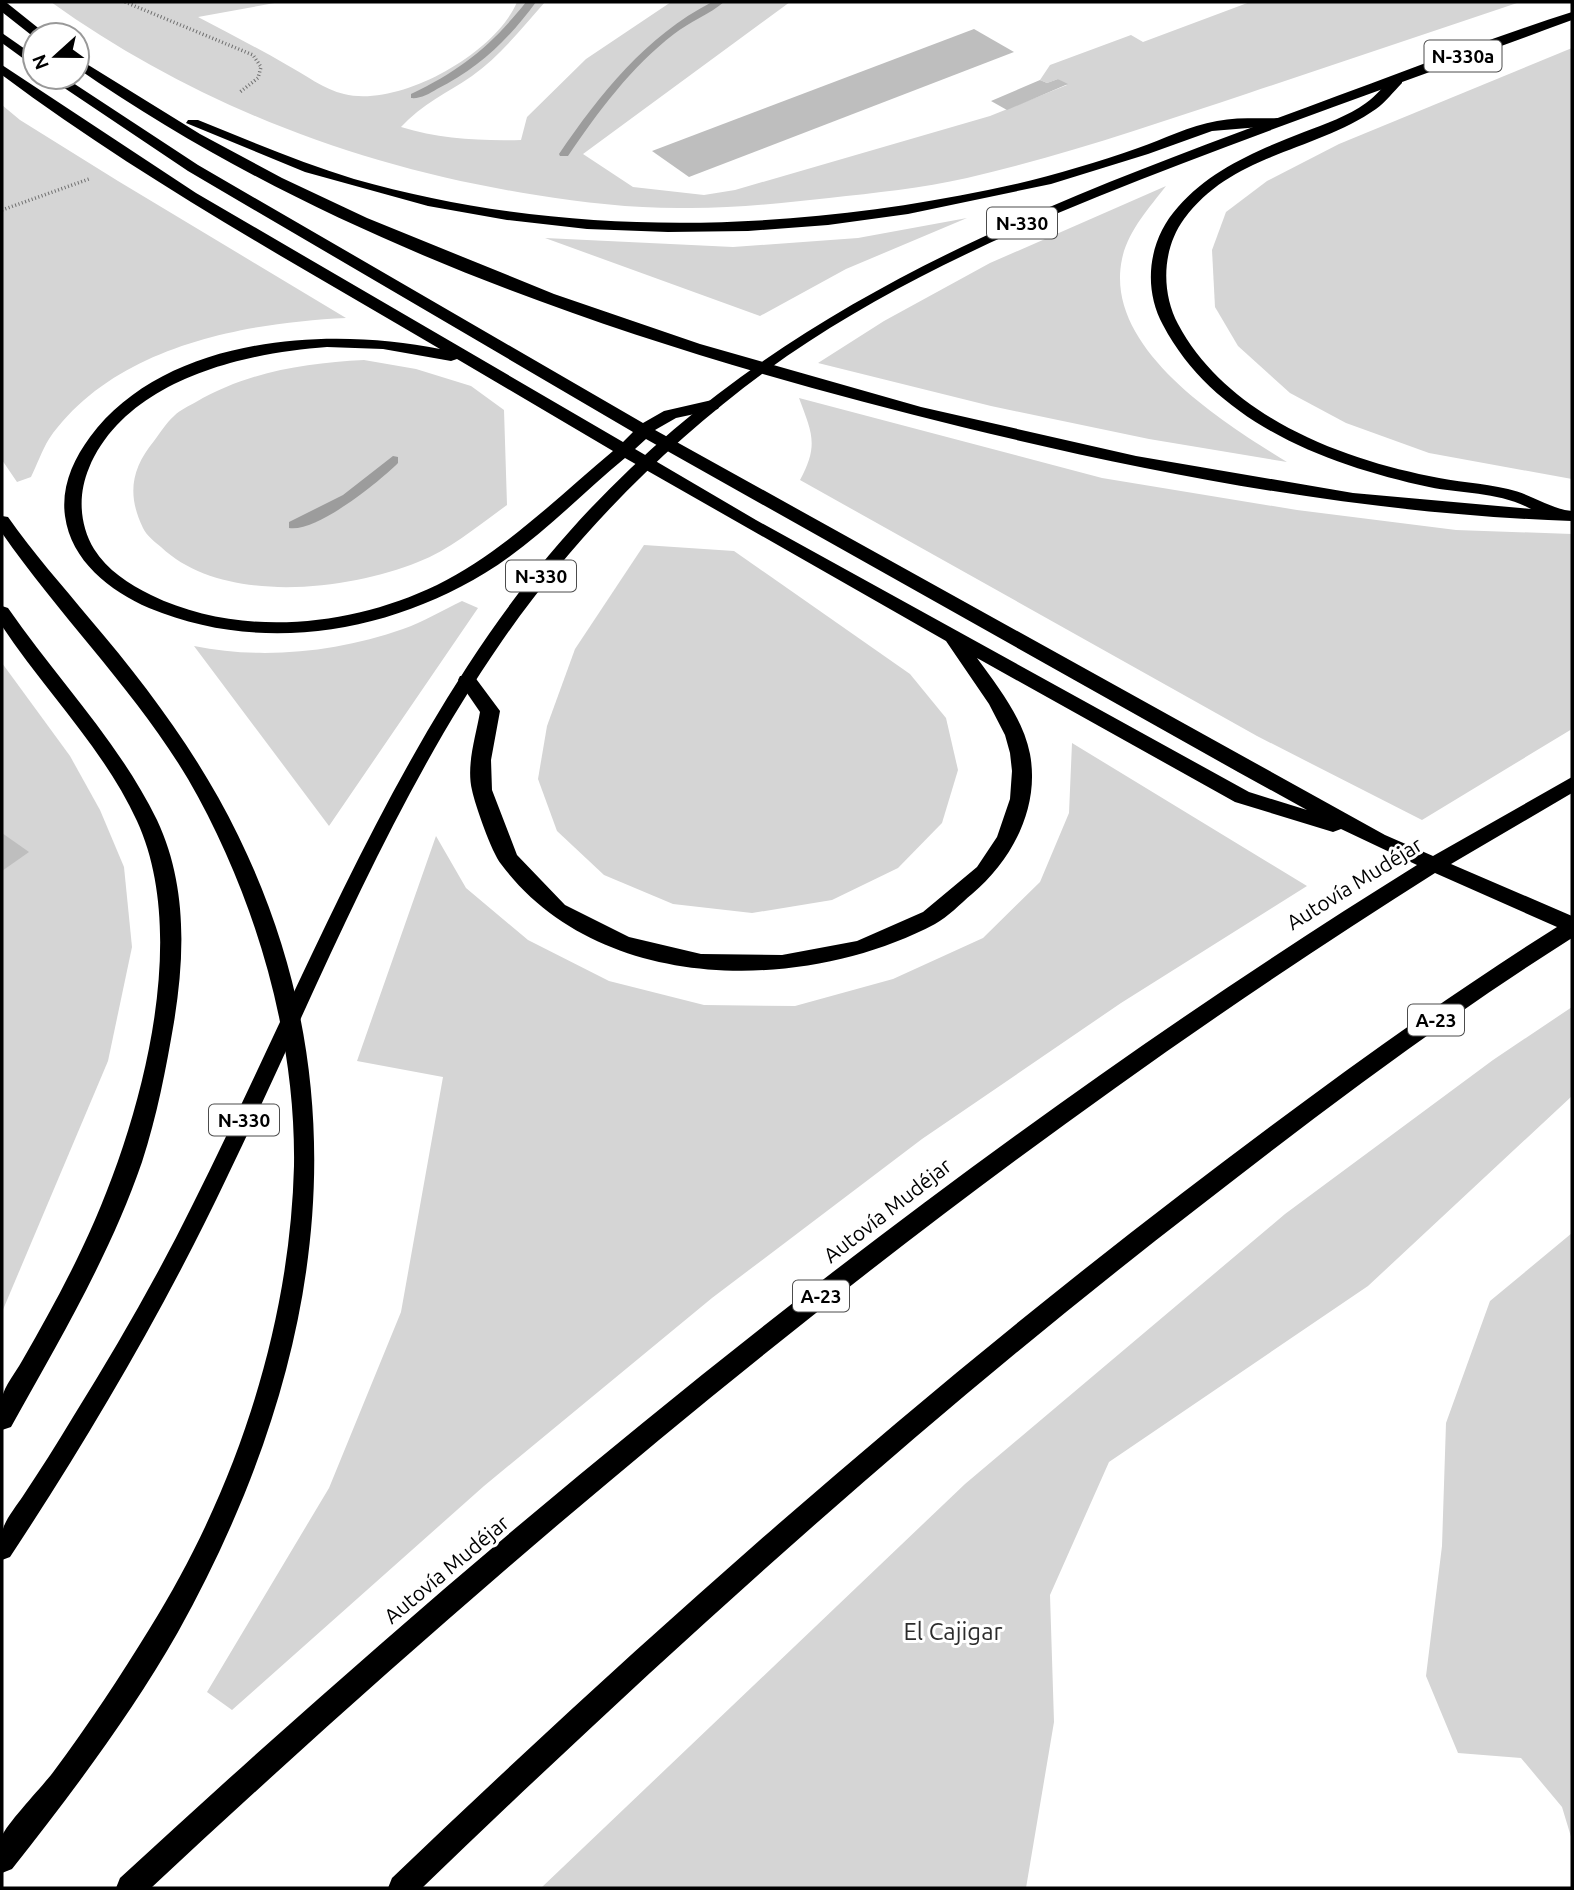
<svg xmlns="http://www.w3.org/2000/svg" width="1574" height="1890" viewBox="0 0 1574 1890" font-family="Ubuntu,sans-serif">
<style>
.green{fill:#d5d5d5}
.lines{fill:none;stroke-linecap:round;stroke-linejoin:round}
.stream{fill:#9c9c9c;fill-rule:evenodd}
.building{fill:#bebebe}
.path{stroke:#707070;stroke-width:3.5;stroke-dasharray:1 2.5;stroke-linecap:butt}
.trunk{fill:#000;fill-rule:evenodd}
.motorway{fill:#000;fill-rule:evenodd}
.labels{text-anchor:middle;dominant-baseline:central;stroke-width:6;stroke-linejoin:round;paint-order:stroke}
.shield{fill:#fff;stroke:#4c4c4c;stroke-width:2}
.shield-label{font-size:19px;font-weight:bold;fill:#000}
.street-label{font-size:21px;fill:#000;stroke:#fff}
.near-park-label{font-size:24px;fill:#2c2c2c;stroke:#fff}
</style>
<rect width="100%" height="100%" fill="#fff"/>
<g class="green">
<path d="M51 2H280L198 17C228 33 258 48 287 65 304 74 325 90 344 94 399 108 496 53 517 2H545C522 28 500 56 472 76 447 93 422 104 401 127 440 139 480 141 521 140L527 117 586 59 671 2H790L583 154 633 187 704 195 735 190 990 116 1067 85 1058 79 1047 83 1040 80 1050 65 1131 35 1143 42 1250 2H1520C1430 32 1339 63 1249 93 1155 124 1063 156 967 178 922 188 875 193 829 198 783 203 736 208 690 208 638 209 587 203 536 195 361 168 195 105 51 2Z"/>
<polygon points="1572,48 1572,479 1429,453 1346,423 1290,393 1238,346 1215,307 1212,250 1226,212 1267,181 1339,144"/>
<path d="M2 105 20 120 118 181 346 318C242 323 113 347 49 439 42 450 37 465 31 477L17 482 2 460Z"/>
<path d="M1166 186C1149 208 1128 231 1122 259 1103 349 1224 423 1287 462L1149 439 991 406 818 363 884 321 990 263Z"/>
<polygon points="967,218 846,269 760,316 545,238 733,247 858,238"/>
<path d="M364 360 416 369 471 386 504 410 507 505C479 525 450 550 418 562 346 591 222 605 161 547 155 542 146 535 143 528 127 495 131 469 154 441 160 433 166 423 174 416 180 410 189 406 196 402 248 372 304 363 364 360Z"/>
<path d="M799 398 1102 478 1297 510 1456 530 1572 534V729L1422 820 1257 736 800 480C819 445 812 433 799 398Z"/>
<polygon points="644,545 734,551 910,674 946,718 958,770 942,823 898,868 832,900 752,913 673,904 604,875 557,831 538,779 547,726 575,649"/>
<path d="M462 601 478 608 329 826 194 646C263 660 337 652 403 629 423 622 443 610 462 601Z"/>
<polygon points="2,663 70,756 100,810 124,867 132,947 108,1061 2,1312"/>
<polygon points="1072,743 1307,886 1121,1003 922,1139 712,1298 484,1486 232,1710 207,1692 329,1488 401,1312 443,1077 357,1061 436,836 466,888 528,940 609,981 704,1005 795,1006 893,979 983,938 1040,882 1069,813"/>
<polygon points="1572,1007 1572,1096 1368,1286 1109,1462 1050,1595 1054,1722 1026,1888 541,1888 965,1484 1285,1214 1493,1060"/>
<polygon points="1572,1233 1572,1840 1562,1807 1521,1758 1458,1753 1426,1676 1442,1546 1446,1423 1490,1301"/>
</g>
<g class="lines">
<g class="stream">
<path d="M526 2H536C509 39 478 69 437 89 429 94 420 99 411 98V94C461 70 492 45 526 2Z"/>
<path d="M712 2H724C710 14 689 22 674 34 631 67 598 112 568 156H560L559 154C600 94 646 36 712 2Z"/>
<path d="M393 456 398 457V463C379 482 316 533 289 528V522L343 495Z"/>
</g>
</g>
<g class="building">
<polygon points="974,29 1014,52 689,177 652,151"/>
<polygon points="1058,79 1068,84 1007,110 991,101 1040,80 1047,83"/>
<polygon points="2,833 29,852 2,871"/>
</g>
<g class="lines">
<g class="path">
<polyline points="125,2 253,55 261,67 258,78 240,92"/>
<polyline points="2,210 89,179"/>
</g>
<path class="trunk" d="M1572 12V20C1442 68 1311 114 1181 164 1045 216 908 273 787 356 677 433 579 530 502 641 388 806 315 995 228 1175 165 1308 91 1434 10 1557L2 1560C2 1549 0 1535 4 1526 8 1516 17 1505 23 1496 40 1470 57 1444 73 1417 116 1348 157 1277 193 1204 289 1013 367 811 489 634 686 349 962 234 1275 119 1374 83 1472 44 1572 12Z"/>
<g class="motorway">
<polygon points="2,2 7,3 47,35 35,35 35,38 2,12"/>
<polygon points="2,33 35,56 35,67 2,43"/>
<path d="M77 58 200 134 282 178 367 218 554 294 700 344 921 407 1136 456 1353 493 1531 509C1500 492 1463 494 1429 487 1326 465 1214 422 1163 325 1142 286 1149 239 1178 207 1211 169 1258 150 1304 132 1325 124 1348 116 1366 103 1376 96 1384 86 1392 77H1402V83C1393 92 1386 102 1376 109 1315 152 1232 153 1184 219 1162 249 1161 292 1178 324 1226 414 1335 457 1429 476 1456 482 1482 483 1508 489 1531 494 1550 509 1572 511V521C1365 514 1163 476 962 427 657 352 337 249 77 68Z"/>
<path d="M2 65 196 193 623 442 633 432 188 171 48 77H64L198 165 643 423 664 411 712 400 718 401 720 405 718 409 676 418 655 430 1385 835 1433 856 1572 777V793L1451 864 1572 916V938C1441 1021 1317 1115 1195 1210 923 1420 669 1650 422 1888H388L392 1878C644 1637 904 1406 1181 1194 1303 1101 1427 1009 1557 927L1435 873C973 1164 550 1516 151 1888H116L120 1878C522 1507 952 1154 1417 865L1341 829 1333 832 1235 802 977 658C998 687 1023 718 1030 754 1040 808 1012 860 972 894 960 904 948 917 935 924 802 994 598 994 501 864 492 853 475 805 472 790 466 765 476 736 480 712L458 680 460 676H474L500 711 491 760 492 790 517 855 565 905 629 937 701 954 782 955 857 941 923 912 977 867 997 837 1010 799 1012 771 1010 753 1005 735 989 704 946 641 625 458C579 496 536 542 485 573 385 634 259 654 149 608 110 591 71 561 65 516 61 487 73 460 90 437 165 336 327 326 440 349 292 262 140 178 2 75ZM327 347 383 349 451 361 457 359 613 451C557 498 503 552 437 585 350 627 239 638 151 595 129 584 107 570 94 549 79 524 78 494 89 468 126 380 243 353 327 347ZM646 439 1238 772 1307 810 1249 792 756 520 635 449Z"/>
<path d="M1278 118 1283 119V125L1212 131 1148 154 1051 184 908 214 828 225 748 231 668 232 587 229 507 220 428 206 305 172 186 123 188 120H198C250 141 301 163 354 179 561 238 779 233 988 190 1039 180 1089 165 1138 148 1164 139 1189 126 1217 121 1237 117 1258 119 1278 118Z"/>
<path d="M2 516 8 517C33 553 62 585 89 618 137 674 182 733 218 797 373 1075 327 1364 178 1632 130 1716 72 1793 12 1869L2 1873C2 1863 0 1845 2 1836 8 1822 43 1786 54 1771 88 1725 120 1677 150 1628 235 1492 290 1327 294 1166 296 1034 254 893 188 779 135 690 61 618 2 533Z"/>
<path d="M2 606 8 608C57 679 119 742 157 820 187 884 185 954 174 1022 166 1069 157 1116 142 1162 110 1255 59 1341 11 1427L2 1430C2 1420 0 1408 2 1398 4 1386 16 1372 22 1361 41 1328 60 1294 77 1259 135 1142 194 945 137 821 104 749 45 691 2 626Z"/>
</g>
</g>
<g class="labels">
<g class="shield">
<rect x="1424.5" y="40.5" width="77" height="31" rx="5"/>
<rect x="987" y="207.5" width="70" height="31" rx="5"/>
<rect x="506" y="560.5" width="70" height="31" rx="5"/>
<rect x="1408" y="1004.5" width="56" height="31" rx="5"/>
<rect x="209" y="1104.5" width="70" height="31" rx="5"/>
<rect x="793" y="1280.5" width="56" height="31" rx="5"/>
</g>
<g class="shield-label">
<text x="1463" y="56">N-330a</text>
<text x="1022" y="223">N-330</text>
<text x="541" y="576">N-330</text>
<text x="1436" y="1020">A-23</text>
<text x="244" y="1120">N-330</text>
<text x="821" y="1296">A-23</text>
</g>
<g class="street-label">
<text transform="translate(1354 883) rotate(-32)">Autovía Mudéjar</text>
<text transform="translate(887 1210) rotate(-38)">Autovía Mudéjar</text>
<text transform="translate(446 1569) rotate(-40)">Autovía Mudéjar</text>
</g>
<g class="near-park-label">
<text x="953" y="1631">El Cajigar</text>
</g>
</g>
<rect width="1574" height="1890" fill="none" stroke="#000000" stroke-width="7"/>
<g transform="translate(56 56) rotate(249)"><circle r="33" fill="#ffffff" stroke="#999999" stroke-width="2"/>
<path d="M0-5L12 26L0 18L-12 26Z" fill="#000000"/>
<text y="-10" font-size="19" font-weight="bold" text-anchor="middle" fill="#000000">N</text>
</g>
</svg>
